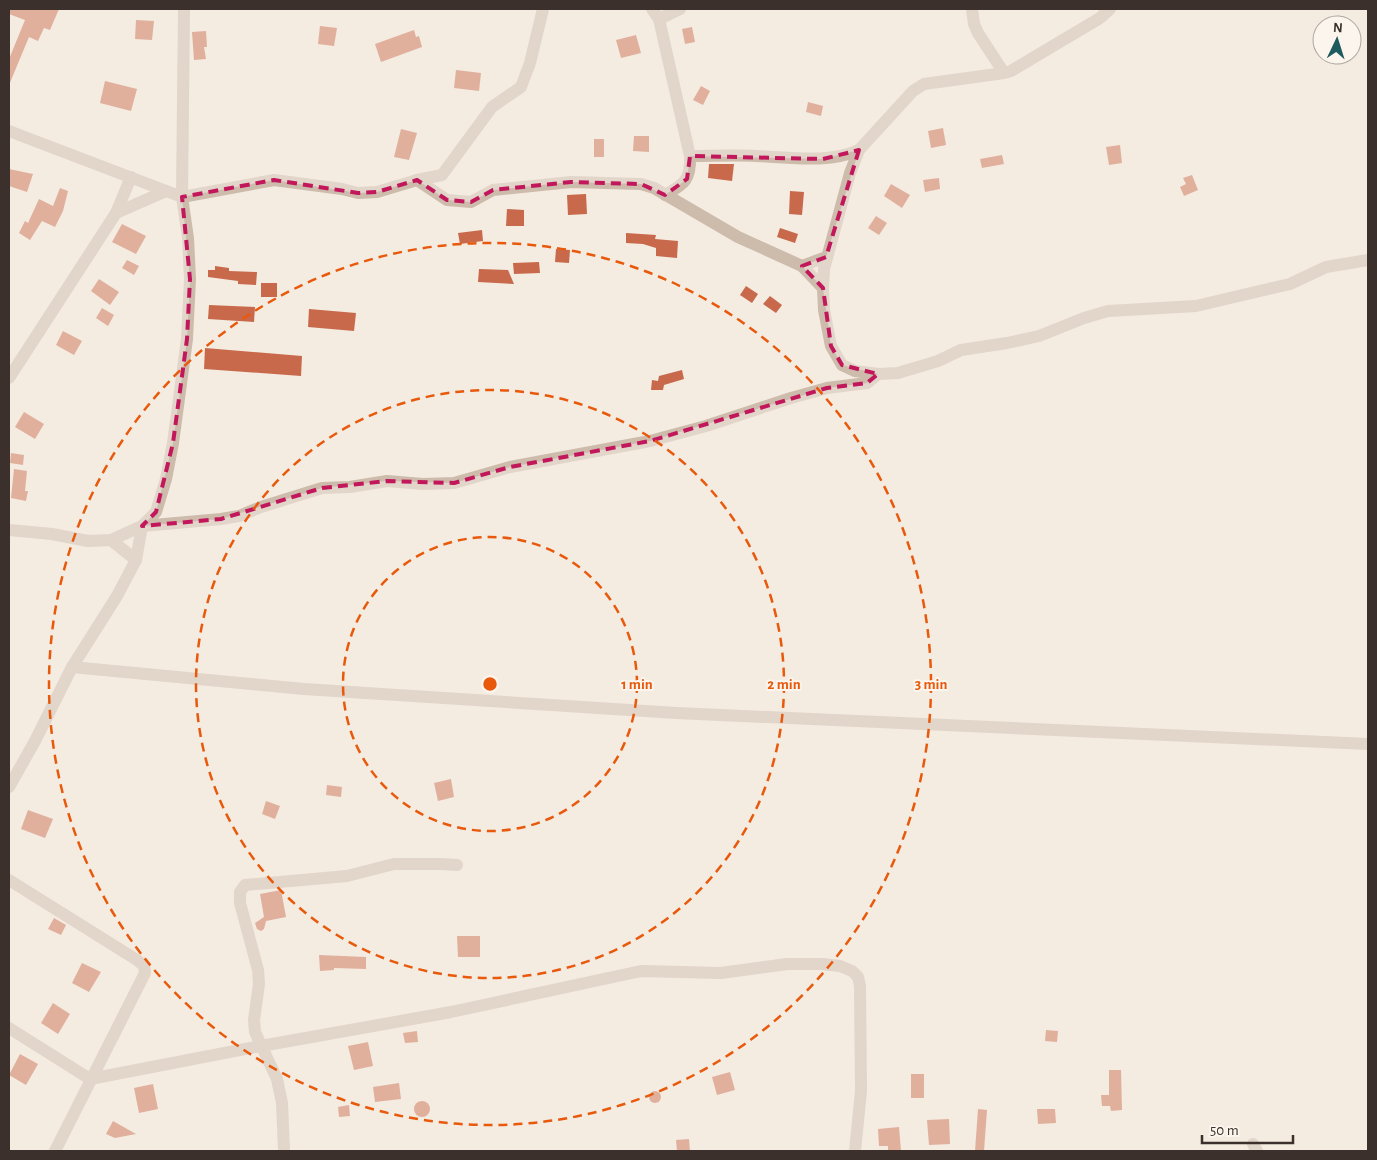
<svg xmlns="http://www.w3.org/2000/svg" width="1377" height="1160" viewBox="0 0 1377 1160" font-family="'Alegreya Sans',sans-serif">
<style>
.building{fill:#c8694b}
.lines{fill:none;stroke-linecap:round;stroke-linejoin:round}
.minor{stroke:#cdbbac;stroke-width:12}
.marked{fill:none;stroke:#c2185b;stroke-width:4;stroke-dasharray:10 6;stroke-linejoin:round}
.ring{fill:none;stroke:#e8590c;stroke-width:2.5;stroke-dasharray:9 6}
.centre{fill:#e8590c;stroke:#fbf5ee;stroke-width:2.5}
.ring-label{font-size:15px;text-anchor:middle;font-weight:bold;fill:#e8590c;stroke:#fbf5ee;stroke-width:4;stroke-linejoin:round;paint-order:stroke}
</style>
<rect width="100%" height="100%" fill="#f4ebe1"/>
<g class="building">
<polygon points="9,9 59,9 50,30 44,28 38,41 29,37 9,85 9,59 25,20 9,14"/>
<polygon points="136,20 154,21 152,40 135,39"/>
<polygon points="320,26 337,28 334,46 318,44"/>
<polygon points="692,27 695,42 685,44 682,29"/>
<polygon points="414,30 416,37 419,36 422,47 381,62 375,44"/>
<polygon points="206,31 207,47 204,47 206,59 194,60 192,32"/>
<polygon points="636,35 641,53 621,58 616,40"/>
<polygon points="456,70 481,73 479,91 454,88"/>
<polygon points="105,81 137,89 131,111 100,103"/>
<polygon points="701,86 710,91 703,105 693,100"/>
<polygon points="808,102 823,106 821,116 806,112"/>
<polygon points="943,128 946,145 931,148 928,131"/>
<polygon points="401,129 417,133 409,160 394,157"/>
<polygon points="634,136 649,136 649,152 633,151"/>
<rect x="594" y="139" width="10" height="18"/>
<polygon points="1120,145 1122,163 1109,165 1106,147"/>
<polygon points="1002,155 1004,164 982,168 980,159"/>
<polygon points="709,164 734,164 732,181 708,178"/>
<polygon points="9,169 33,174 27,192 9,186"/>
<polygon points="1192,175 1198,190 1184,196 1180,187 1186,184 1183,178"/>
<polygon points="939,178 940,189 925,192 923,180"/>
<polygon points="891,184 910,195 902,208 884,196"/>
<polygon points="60,188 68,191 63,211 55,227 42,221 30,240 19,233 25,221 28,223 39,199 53,206"/>
<polygon points="790,191 804,192 802,215 789,214"/>
<polygon points="586,194 587,214 568,215 567,195"/>
<polygon points="507,209 524,210 524,226 506,226"/>
<polygon points="876,216 887,223 879,235 868,228"/>
<polygon points="122,224 146,236 136,254 112,242"/>
<polygon points="780,228 798,234 795,243 777,237"/>
<polygon points="482,230 483,241 460,244 458,233"/>
<polygon points="626,233 656,235 655,239 678,241 677,258 656,256 656,248 643,244 626,243"/>
<polygon points="556,249 570,250 569,263 555,262"/>
<polygon points="127,260 139,266 134,275 122,268"/>
<polygon points="539,262 540,273 514,274 513,263"/>
<polygon points="215,266 229,268 229,271 257,272 256,285 238,284 238,281 208,277 208,270 215,270"/>
<polygon points="479,269 508,270 514,284 478,282"/>
<polygon points="99,279 119,292 110,305 91,291"/>
<rect x="261" y="283" width="16" height="14"/>
<polygon points="746,286 758,294 752,303 740,295"/>
<polygon points="770,296 782,305 776,313 763,304"/>
<polygon points="209,305 255,307 254,322 208,319"/>
<polygon points="102,308 114,315 108,326 96,318"/>
<polygon points="309,309 356,313 354,331 308,327"/>
<polygon points="63,331 82,341 74,355 56,345"/>
<polygon points="205,348 302,356 301,376 204,369"/>
<polygon points="682,370 684,379 664,385 663,390 651,390 652,380 658,381 659,376"/>
<polygon points="24,412 44,424 35,439 15,427"/>
<polygon points="11,453 24,455 23,465 10,463"/>
<polygon points="14,469 27,471 25,491 28,491 26,501 11,498"/>
<polygon points="451,779 454,797 438,801 434,783"/>
<polygon points="327,785 342,787 341,797 326,795"/>
<polygon points="266,801 280,806 275,819 262,814"/>
<polygon points="28,810 53,819 45,838 21,829"/>
<polygon points="281,890 286,917 266,921 264,929 261,931 257,929 255,923 264,917 260,894"/>
<polygon points="54,918 66,925 61,935 48,929"/>
<polygon points="457,936 480,936 480,957 458,957"/>
<polygon points="319,955 366,957 366,969 334,968 334,970 320,971"/>
<polygon points="82,963 101,972 89,992 72,983"/>
<polygon points="53,1003 70,1014 58,1034 41,1023"/>
<polygon points="1046,1030 1058,1031 1057,1042 1045,1041"/>
<polygon points="417,1031 418,1042 405,1043 403,1033"/>
<polygon points="368,1042 373,1066 354,1070 348,1046"/>
<polygon points="20,1054 38,1064 26,1085 9,1075"/>
<polygon points="1109,1070 1121,1070 1122,1110 1111,1111 1110,1106 1102,1106 1101,1095 1109,1095"/>
<polygon points="730,1072 735,1090 717,1095 712,1077"/>
<rect x="911" y="1074" width="13" height="24"/>
<polygon points="399,1083 401,1099 375,1102 373,1087"/>
<polygon points="153,1084 158,1109 139,1113 134,1088"/>
<circle cx="655" cy="1097" r="6"/>
<circle cx="422" cy="1109" r="8"/>
<polygon points="349,1105 350,1116 339,1117 338,1107"/>
<polygon points="978,1109 987,1110 984,1151 975,1151"/>
<polygon points="1037,1109 1055,1109 1056,1123 1038,1124"/>
<polygon points="949,1119 950,1144 929,1145 927,1120"/>
<polygon points="113,1121 136,1134 115,1138 106,1134"/>
<polygon points="899,1127 901,1151 888,1151 888,1146 879,1146 878,1129"/>
<polygon points="689,1139 690,1151 677,1151 676,1140"/>
</g>
<g class="lines">
<g class="minor">
<path d="M652 9 659 19 690 156C691 179 685 184 665 195"/>
<polyline points="972,9 974,24 978,33 1004,73"/>
<polyline points="659,19 680,9"/>
<polyline points="9,131 182,197 274,180 342,189 358,193 377,192 417,180 442,175 492,107 521,87 530,63 543,9"/>
<path d="M690 156C712 156 734 155 756 156 789 157 828 164 859 150"/>
<polyline points="417,180 447,200 471,202 493,190 571,182 641,184 654,188 738,237 802,266 823,288"/>
<polyline points="116,213 166,191"/>
<polyline points="802,266 826,257"/>
<polyline points="878,374 855,371 842,365 831,346 824,310 823,288 824,269 850,173 859,150 913,91 924,84 1004,73 1011,71 1100,18 1110,9"/>
<polyline points="9,378 116,213 131,177"/>
<polyline points="9,530 52,534 88,541 111,540 142,526 221,519 239,516 261,507 322,488 350,487 387,481 423,484 454,483 510,467 650,441 706,426 791,398 827,388 867,383 878,374 898,373 938,361 961,350 1007,343 1039,336 1084,318 1108,311 1196,306 1290,284 1326,267 1368,260"/>
<polyline points="111,540 136,560"/>
<polyline points="72,667 304,689 676,713 1368,744"/>
<polyline points="9,787 35,741 72,667 117,596 136,560 142,526 156,512 166,479 173,443 187,339 190,279 188,238 182,197 184,9"/>
<polyline points="9,880 137,960 144,966 145,973 55,1151"/>
<polyline points="9,1028 90,1079 261,1046 451,1012 641,971 721,973 787,964 822,964 840,966 852,971 858,977 860,986 861,1091 855,1151"/>
<polyline points="1253,1144 1257,1151"/>
<polyline points="284,1151 282,1103 277,1079 255,1032 254,1020 259,984 258,970 240,903 240,892 245,885 347,876 394,864 439,864 457,865"/>
</g>
</g>
<path d="M0 0H1377V1160H0ZM859 150 826 257 802 266 823 288 831 346 842 365 878 374 867 383 827 388 650 441 510 467 454 483 387 481 322 488 221 519 142 526 156 512 173 443 187 339 190 279 182 197 274 180 358 193 377 192 417 180 447 200 471 202 493 190 571 182 641 184 665 195 687 179 690 156 823 159Z" fill="#f4ebe1" fill-opacity=".55" fill-rule="evenodd"/>
<path class="marked" d="M859 150 826 257 802 266 823 288 831 346 842 365 878 374 867 383 827 388 650 441 510 467 454 483 387 481 322 488 221 519 142 526 156 512 173 443 187 339 190 279 182 197 274 180 358 193 377 192 417 180 447 200 471 202 493 190 571 182 641 184 665 195 687 179 690 156 823 159Z"/>
<g class="ring">
<circle cx="490" cy="684" r="147"/>
<circle cx="490" cy="684" r="294"/>
<circle cx="490" cy="684" r="441"/>
</g>
<circle cx="490" cy="684" r="8" class="centre"/>
<g class="ring-label">
<text x="637" y="689">1 min</text>
<text x="784" y="689">2 min</text>
<text x="931" y="689">3 min</text>
</g>
<rect width="1377" height="1160" fill="none" stroke="#3b302b" stroke-width="20"/>
<g transform="translate(1337 40) rotate(4)"><circle r="24" fill="#fbf5ee" stroke="#aea6a0"/>
<path d="M0-4L9 19L0 12L-9 19Z" fill="#1f5a5e"/>
<text y="-8" font-size="14" font-weight="bold" text-anchor="middle" fill="#3b302b">N</text>
</g>
<path d="M1202 1135v8h91v-8" fill="none" stroke="#3b302b" stroke-width="2.5"/>
<text x="1210" y="1135" font-size="15" fill="#3b302b" stroke="#fbf5ee" stroke-width="4" paint-order="stroke">50 m</text>
</svg>
